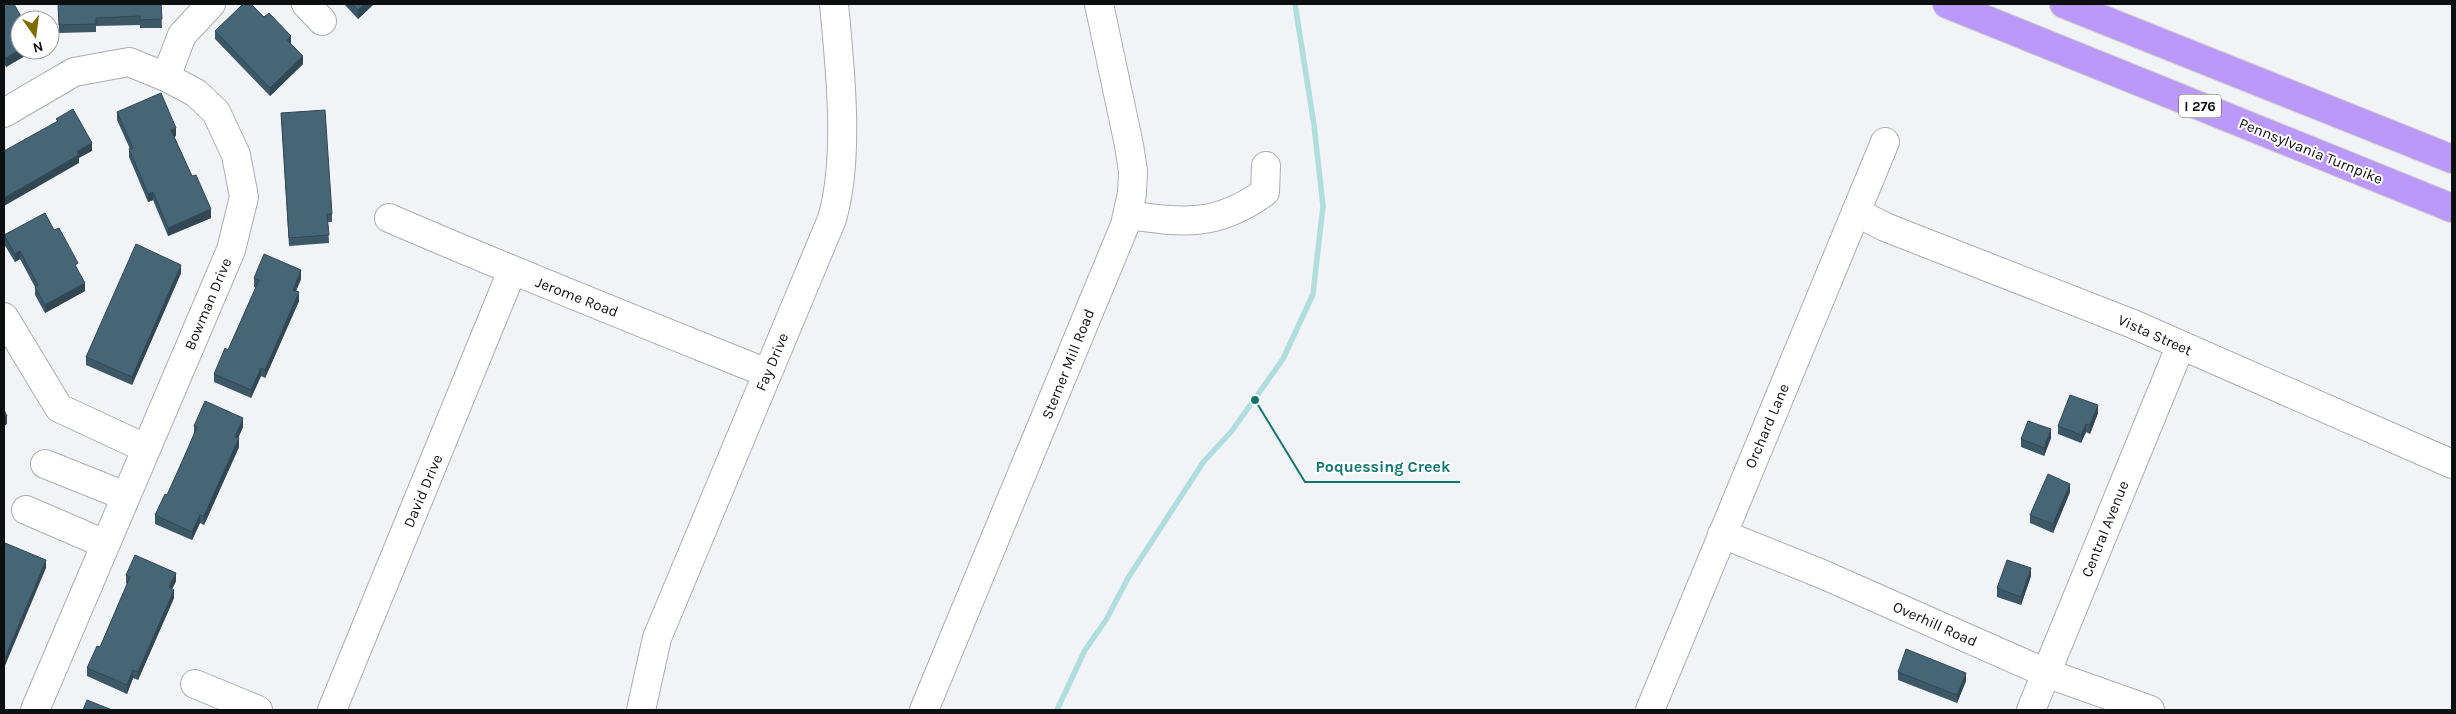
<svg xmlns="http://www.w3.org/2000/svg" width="2456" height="714" viewBox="0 0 2456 714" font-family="Karla,sans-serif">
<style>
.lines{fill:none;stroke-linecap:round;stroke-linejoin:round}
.stream{stroke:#b0ddde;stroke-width:5.5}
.minor-casing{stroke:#abadb0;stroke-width:30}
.highway-casing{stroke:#cfcfcf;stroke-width:30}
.minor{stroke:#fff;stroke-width:28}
.highway{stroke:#ba99fa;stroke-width:28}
.wall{fill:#3c5867}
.shaded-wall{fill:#314754}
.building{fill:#466678;stroke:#314754}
.labels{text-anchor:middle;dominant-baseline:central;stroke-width:4;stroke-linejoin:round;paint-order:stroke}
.shield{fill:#fff;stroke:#565657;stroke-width:1}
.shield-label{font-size:14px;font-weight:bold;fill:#0d0e0f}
.street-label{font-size:15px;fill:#0d0e0f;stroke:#fff}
.leader{fill:none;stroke:#0f766e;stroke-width:2}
.callout-dot{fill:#0f766e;stroke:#fff;stroke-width:2}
.callout-label{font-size:16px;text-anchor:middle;font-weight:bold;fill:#0f766e;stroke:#fff;stroke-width:4;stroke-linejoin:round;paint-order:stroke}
</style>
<rect width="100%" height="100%" fill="#f1f3f6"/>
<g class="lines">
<polyline class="stream" points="1057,710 1085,650 1106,620 1128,578 1204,461 1231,432 1283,359 1313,294 1323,206 1314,125 1295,4"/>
<defs>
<g id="minor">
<polyline points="306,4 322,21"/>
<polyline points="166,77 182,35 211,4"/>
<polyline points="4,113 74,72 129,62 166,77 196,93 216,112 236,155 244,197 231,250 35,710"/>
<polyline points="1856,212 1885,227 2133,324 2452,464"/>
<path d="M1128 215C1184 223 1217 227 1265 192L1266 166"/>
<path d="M389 218C514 272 640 322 767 373"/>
<polyline points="4,317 59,408 145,448"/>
<polyline points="45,464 125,496"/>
<polyline points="26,510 105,544"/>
<polyline points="1722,534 1822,574 2046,673 2150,710"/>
<polyline points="195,684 258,710"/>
<polyline points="332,710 512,271"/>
<path d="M641 710 657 638 832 219C850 157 840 68 834 4"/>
<polyline points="924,710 1125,225 1132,193 1133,171 1129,145 1099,4"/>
<polyline points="1650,710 1885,142"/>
<polyline points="2031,710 2180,347"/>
</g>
<g id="highway">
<polyline points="1947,4 2452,208"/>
<polyline points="2064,4 2452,159"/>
</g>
</defs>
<use href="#minor" class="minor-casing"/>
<use href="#highway" class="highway-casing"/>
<use href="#minor" class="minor"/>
<use href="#highway" class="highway"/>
</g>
<g class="wall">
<polygon points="4,4 20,50 35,50 6,67 4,63"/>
<polygon points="58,4 161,4 162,28 140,28 140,25 96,26 96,32 59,33"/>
<polygon points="344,4 374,4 358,19"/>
<polygon points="215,31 291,44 303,64 270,96 215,39"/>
<polygon points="117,112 176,136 174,137 211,218 168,236 153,200 148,202 129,157 129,149 130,149 117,120"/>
<polygon points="281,113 332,214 332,222 328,222 329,243 289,246"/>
<polygon points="54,230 78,270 85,291 45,313 35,295 35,287 20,259 15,262 4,244 4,235"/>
<polygon points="181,273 132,385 86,365 86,357"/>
<polygon points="254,278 301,279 296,291 299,301 265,378 261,376 251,398 214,382 214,374 228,350 256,287 254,287"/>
<polygon points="2098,413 2090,434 2086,432 2081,443 2058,434 2058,426"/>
<polygon points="194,426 243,427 238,438 239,447 204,525 200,523 192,540 155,524 155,515 167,495 185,455 194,434"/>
<polygon points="2051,438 2044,456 2021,447 2021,439"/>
<polygon points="2070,492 2053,533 2030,523 2030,515"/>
<polygon points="126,575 176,581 172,589 174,598 138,680 133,678 127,694 87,676 87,668 100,647 127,584 126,583"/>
<polygon points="2031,576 2021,605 1997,597 1997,588"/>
<polygon points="1898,672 1966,681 1957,703 1898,680"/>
</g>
<g class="shaded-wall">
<polygon points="365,4 374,4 358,19 358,10"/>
<polygon points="291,36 291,44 287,40"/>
<polygon points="20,50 35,50 6,67 6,58"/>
<polygon points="303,56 303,64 270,96 270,88"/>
<polygon points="176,128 176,136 171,138 171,130"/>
<polygon points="92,143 92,151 79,158 79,163 4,206 4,198 77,151"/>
<polygon points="153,192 153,200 148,202 148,194"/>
<polygon points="211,209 211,218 168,236 168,228"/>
<polygon points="20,251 20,259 15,262 15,254"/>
<polygon points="181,265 181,273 132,385 132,377"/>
<polygon points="301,270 301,279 293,298 293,290"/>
<polygon points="85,283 85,291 45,313 45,305"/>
<polygon points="299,292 299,301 265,378 265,370"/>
<polygon points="261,368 261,376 251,398 251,390"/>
<polygon points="2098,405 2098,413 2090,434 2090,425"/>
<polygon points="7,416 7,424 4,426 4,417"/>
<polygon points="243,418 243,427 235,445 235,437"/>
<polygon points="2086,424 2086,432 2081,443 2081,435"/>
<polygon points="2051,429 2051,438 2044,456 2044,448"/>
<polygon points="239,438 239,447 204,525 204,516"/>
<polygon points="2070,484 2070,492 2053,533 2053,524"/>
<polygon points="200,515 200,523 192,540 192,532"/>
<polygon points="46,560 46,568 4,668 4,660"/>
<polygon points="2031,568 2031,576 2021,605 2021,597"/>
<polygon points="176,573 176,581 169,596 169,587"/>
<polygon points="174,590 174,598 138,680 138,672"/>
<polygon points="133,670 133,678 127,694 127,685"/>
<polygon points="1966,673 1966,681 1957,703 1957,695"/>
</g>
<g class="building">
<polygon points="4,4 14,4 23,20 20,20 20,50 6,58 4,55"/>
<polygon points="58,4 161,4 162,19 140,20 140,16 96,18 96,24 59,25"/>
<polygon points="243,4 251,4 264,17 269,13 291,36 287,40 303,56 270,88 215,31"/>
<polygon points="352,4 365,4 358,10"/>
<polygon points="161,93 176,128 171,130 192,176 196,175 211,209 168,228 153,192 148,194 129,149 133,148 117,112"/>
<polygon points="73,109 92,143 77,151 79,155 4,198 4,151 58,121 56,119"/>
<polygon points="325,110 332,214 327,214 329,235 289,238 281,113"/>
<polygon points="45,213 54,230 59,228 78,263 75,265 85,283 45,305 35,287 38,285 20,251 15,254 4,235"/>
<polygon points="136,244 181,265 132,377 86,357"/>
<polygon points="264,254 301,270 293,290 299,292 265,370 261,368 251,390 214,374 225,348 228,350 259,280 254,278"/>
<polygon points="2070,395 2098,405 2090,425 2086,424 2081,435 2058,426"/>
<polygon points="205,401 243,418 235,437 239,438 204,516 200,515 192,532 155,515 165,494 167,495 185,455 197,427 194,426"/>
<polygon points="4,410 7,416 4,417"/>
<polygon points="2028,421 2051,429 2044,448 2021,439"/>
<polygon points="2048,474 2070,484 2053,524 2030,515"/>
<polygon points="5,543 46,560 4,660 4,547"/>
<polygon points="135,555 176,573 169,587 174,590 138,672 133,670 127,685 87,668 97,646 100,647 130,577 126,575"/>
<polygon points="2007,560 2031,568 2021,597 1997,588"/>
<polygon points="1906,649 1966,673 1957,695 1898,672"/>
<polygon points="87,700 112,710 83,710"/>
</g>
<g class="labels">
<rect class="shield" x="2179" y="94.5" width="42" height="23" rx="4"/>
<g class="shield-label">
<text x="2200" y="106">I 276</text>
</g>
<g class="street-label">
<text transform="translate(2311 151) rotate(22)">Pennsylvania Turnpike</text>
<text transform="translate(577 297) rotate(21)">Jerome Road</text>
<text transform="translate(208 304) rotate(-67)">Bowman Drive</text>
<text transform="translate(2155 335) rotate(24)">Vista Street</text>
<text transform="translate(772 362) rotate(-67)">Fay Drive</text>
<text transform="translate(1068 364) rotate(-68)">Sterner Mill Road</text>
<text transform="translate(1767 426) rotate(-67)">Orchard Lane</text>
<text transform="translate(423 491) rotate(-67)">David Drive</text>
<text transform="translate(2105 529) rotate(-68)">Central Avenue</text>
<text transform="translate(1935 624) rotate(24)">Overhill Road</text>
</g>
</g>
<path class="leader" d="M1255 400L1305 482H1460"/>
<circle class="callout-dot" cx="1255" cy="400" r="5"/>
<g class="callout-label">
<text x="1383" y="472">Poquessing Creek</text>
</g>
<rect width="2456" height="714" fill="none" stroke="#0d0e0f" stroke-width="10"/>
<g transform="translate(35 35) rotate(166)"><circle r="24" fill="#ffffff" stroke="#9e9f9f"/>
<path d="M0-4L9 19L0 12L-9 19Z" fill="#7b6c05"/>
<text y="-8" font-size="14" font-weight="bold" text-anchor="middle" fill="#0d0e0f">N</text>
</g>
</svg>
